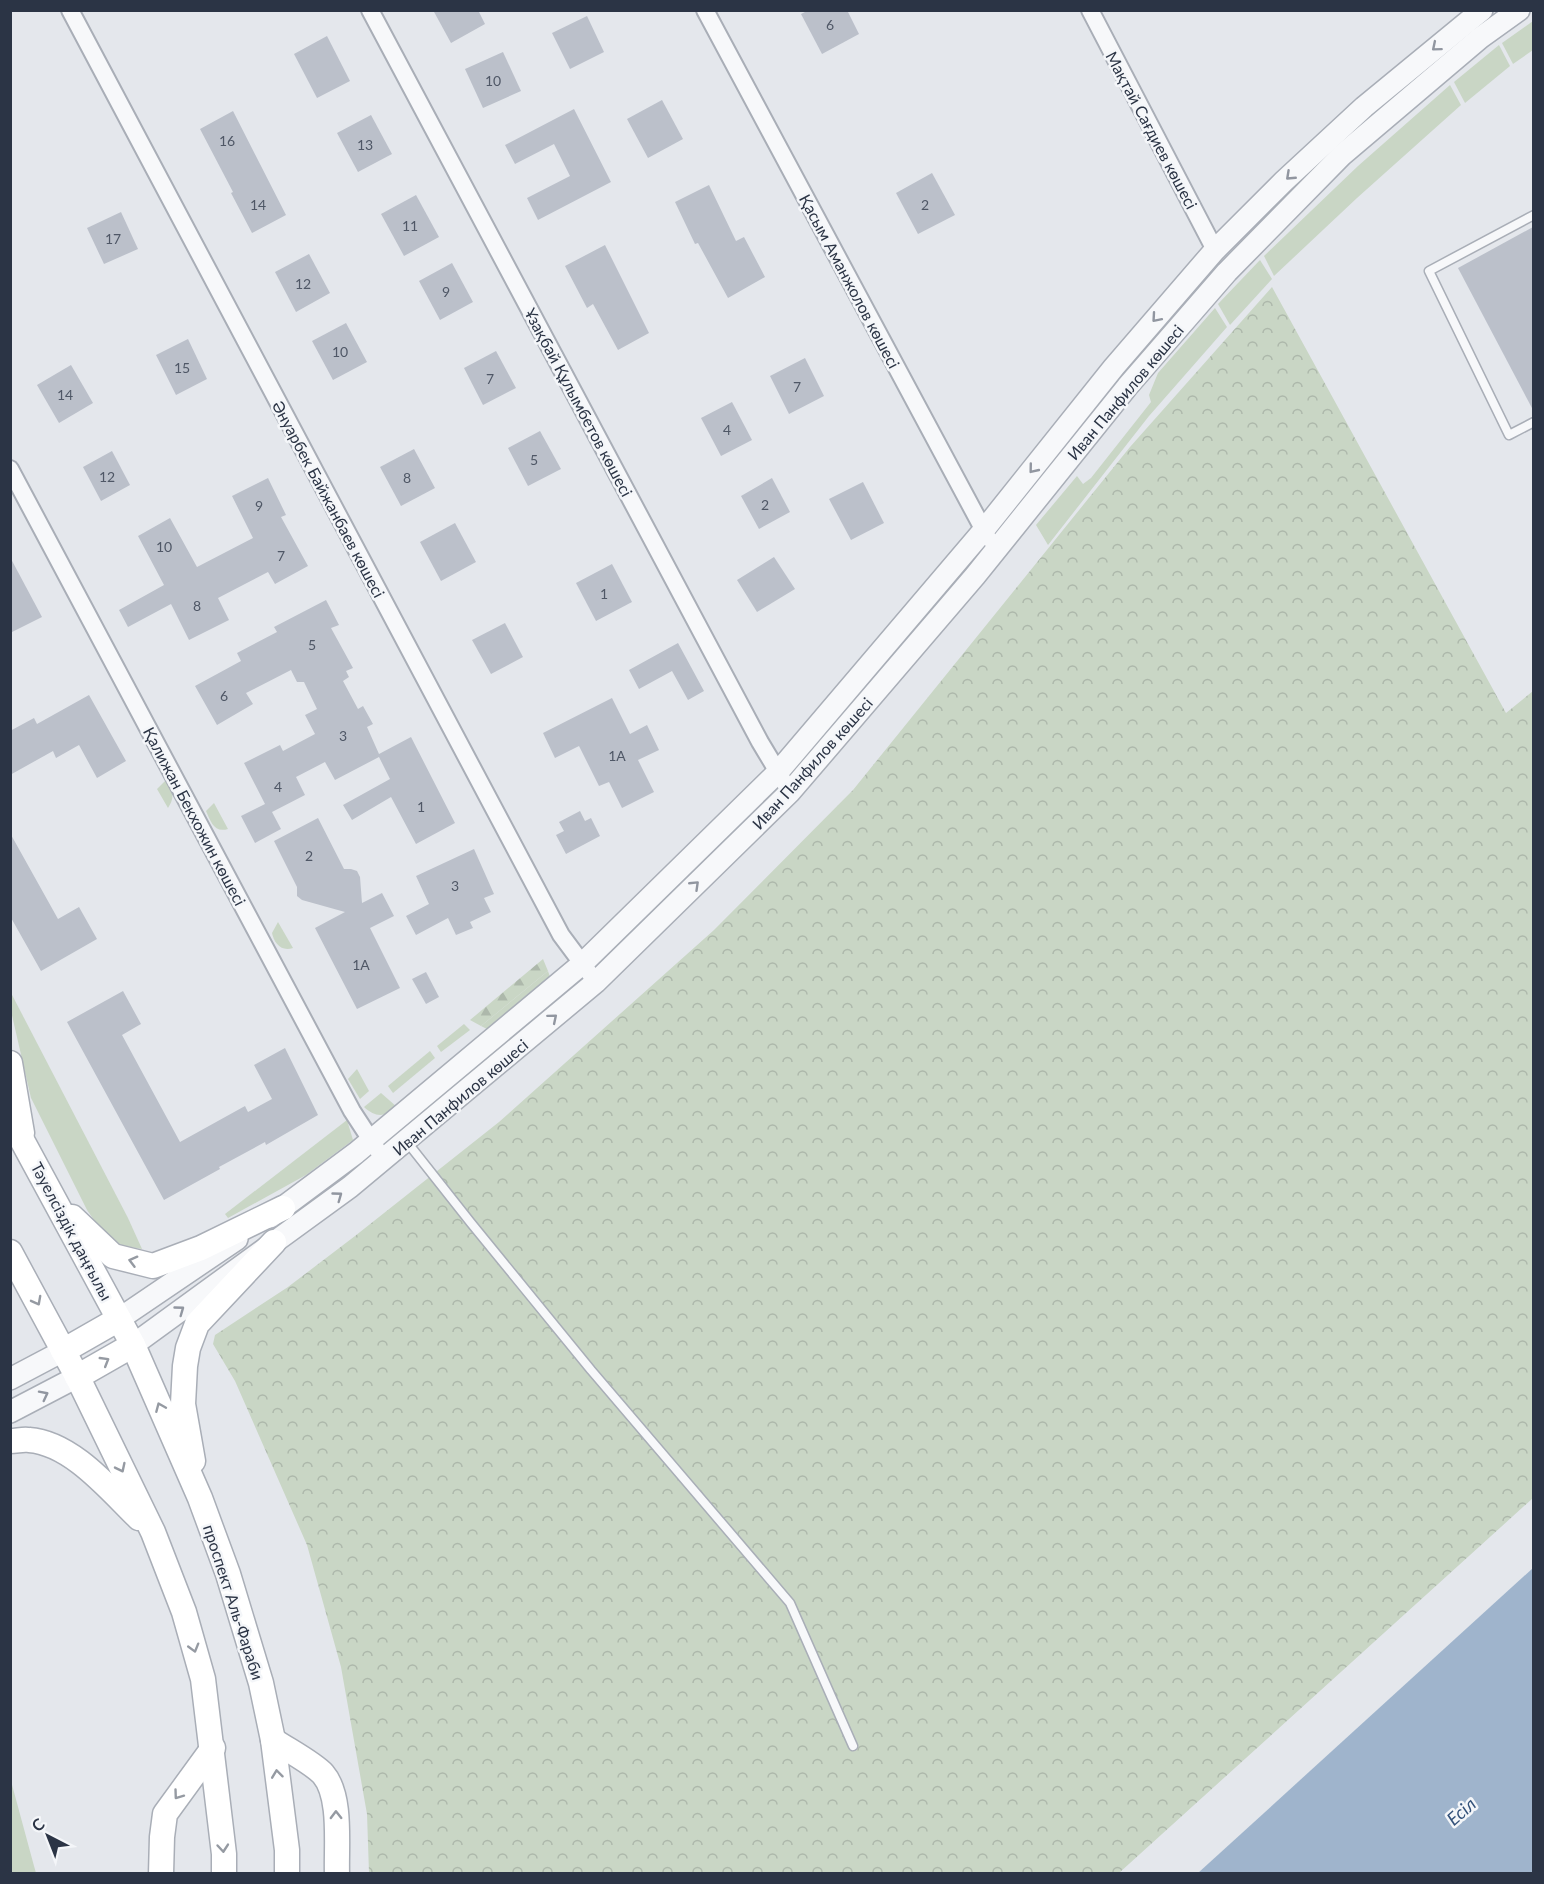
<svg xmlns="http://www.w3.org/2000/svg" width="1544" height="1884" viewBox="0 0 1544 1884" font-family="Lato,sans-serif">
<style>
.grass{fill:#c9d6c5}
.forest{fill:url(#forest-firs)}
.park{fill:url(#park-crowns)}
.water{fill:#9fb4cc}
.building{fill:#bbc0ca}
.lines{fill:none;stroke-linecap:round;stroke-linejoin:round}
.service-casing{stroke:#a9aeb7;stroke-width:11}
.minor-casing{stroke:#a9aeb7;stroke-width:20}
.tertiary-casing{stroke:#a9aeb7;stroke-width:24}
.secondary-casing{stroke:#a9aeb7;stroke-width:27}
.service{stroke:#f7f8fa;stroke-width:8}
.minor{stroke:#f7f8fa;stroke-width:16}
.tertiary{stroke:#f7f8fa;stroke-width:21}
.secondary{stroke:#fff;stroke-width:24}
.oneway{stroke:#9196a0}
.oneway2{stroke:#959aa2}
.labels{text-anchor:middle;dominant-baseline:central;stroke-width:5;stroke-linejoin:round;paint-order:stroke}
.number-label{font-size:14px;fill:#4f5766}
.street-label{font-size:16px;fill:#2b3445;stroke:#f4f6f9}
.water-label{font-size:18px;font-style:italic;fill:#34527a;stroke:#f4f6f9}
</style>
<defs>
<pattern id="forest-firs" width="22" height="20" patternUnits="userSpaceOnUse" patternTransform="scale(1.5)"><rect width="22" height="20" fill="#c9d6c5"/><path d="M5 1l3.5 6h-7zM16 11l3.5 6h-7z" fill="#adb8ab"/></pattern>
<pattern id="park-crowns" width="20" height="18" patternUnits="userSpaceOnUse" patternTransform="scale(1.5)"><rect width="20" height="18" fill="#c9d6c5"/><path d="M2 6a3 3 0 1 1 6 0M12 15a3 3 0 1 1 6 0" fill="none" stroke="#adb8ab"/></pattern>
</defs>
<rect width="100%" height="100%" fill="#e4e7ec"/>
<g class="grass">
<polygon points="1533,21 1533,50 1513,64 1502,43"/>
<polygon points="1499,45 1510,66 1465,103 1454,82"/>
<polygon points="1450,85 1461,105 1357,198 1274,276 1264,256 1358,166"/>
<polygon points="1260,260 1272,279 1230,325 1218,304"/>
<polygon points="1215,308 1227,327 1149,416 1048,545 1036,525 1077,476 1083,484 1091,478 1151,402 1149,395 1158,373"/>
<path d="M166 780C172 791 176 796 168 808L157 789Z"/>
<path d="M214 803 228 829C214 833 211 822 206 811Z"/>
<path d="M278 922 293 948C281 952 274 943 272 933Z"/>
<polygon points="548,971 551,980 491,1031 481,1026"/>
<polygon points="10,991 128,1218 142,1249 119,1245 101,1230 87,1210 31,1098 11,1011"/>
<polygon points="464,1024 470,1030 441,1052 437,1046"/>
<polygon points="430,1051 435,1058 393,1093 388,1086"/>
<polygon points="357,1069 369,1091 360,1099 348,1079"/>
<path d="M381 1093 397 1107C385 1117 376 1118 364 1107Z"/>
<polygon points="347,1120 353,1140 306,1175 228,1218 225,1214"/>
<polygon points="11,1781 34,1866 36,1873 11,1873"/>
</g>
<polygon class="forest" points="543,959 548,971 481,1026 470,1020"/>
<polygon class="park" points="1272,287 1506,713 1533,691 1533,1498 1119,1873 369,1873 367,1814 341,1667 307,1545 235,1381 213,1344 215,1335 288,1287 355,1236 499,1122 714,930 853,790 1130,447"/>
<polygon class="water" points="1533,1568 1533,1873 1198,1873"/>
<g class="building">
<polygon points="433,10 478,10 485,24 451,43"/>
<polygon points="809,10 847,10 859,34 822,54 801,14"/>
<polygon points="587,16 604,52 570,69 552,33"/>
<polygon points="327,36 350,81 317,98 294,54"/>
<polygon points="503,52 521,91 483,108 465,69"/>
<polygon points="662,100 683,139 648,158 627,119"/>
<polygon points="574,109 611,182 538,220 527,198 570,176 554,144 515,164 505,145"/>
<polygon points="233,111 286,215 252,233 231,193 233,192 200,129"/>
<polygon points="371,115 392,154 358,172 337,133"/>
<polygon points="932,173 955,215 918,234 896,193"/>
<polygon points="709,185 736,241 744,237 765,277 728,298 698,243 695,244 675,202"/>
<polygon points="416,195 439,237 404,256 381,214"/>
<polygon points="121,212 138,249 104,264 87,228"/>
<polygon points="1533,227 1533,410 1458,268"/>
<polygon points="605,245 649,333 618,350 593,304 587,308 565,266"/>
<polygon points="309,254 330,293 296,312 275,272"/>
<polygon points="452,263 473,302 440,320 419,281"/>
<polygon points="346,323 367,362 333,380 312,341"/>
<polygon points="188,339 207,379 176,395 156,355"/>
<polygon points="496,351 516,388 483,405 464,368"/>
<polygon points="805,358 824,396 789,414 770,376"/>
<polygon points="71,365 93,403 59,423 37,385"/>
<polygon points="732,402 752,440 721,456 701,418"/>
<polygon points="540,431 561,469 528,486 508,448"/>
<polygon points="414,449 435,488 401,506 380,467"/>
<polygon points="112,451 130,485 101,501 83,467"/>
<polygon points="268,478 286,515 281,517 308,566 275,584 268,572 218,598 229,620 189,640 171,604 128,627 119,610 164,585 138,536 170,518 197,567 253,538 232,496"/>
<polygon points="772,478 790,512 759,529 741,496"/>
<polygon points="863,482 884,523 851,540 829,499"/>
<polygon points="455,523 476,562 441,581 420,542"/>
<polygon points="10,557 42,617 10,633"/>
<polygon points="774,557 795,589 757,612 737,580"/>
<polygon points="612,564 632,602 596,621 576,583"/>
<polygon points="326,600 339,625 331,628 353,668 346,671 349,677 343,681 358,709 363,706 373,724 367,727 379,754 411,737 455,823 416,844 391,797 352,820 343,805 390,779 379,757 335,780 325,762 296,777 305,795 272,812 281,829 255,843 241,816 265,804 244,763 280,745 283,751 315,734 305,715 317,709 304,682 297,682 291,670 246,693 253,704 217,725 195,686 241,661 237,653 277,632 274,627"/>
<polygon points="505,623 523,657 491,674 472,640"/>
<polygon points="678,643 704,691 688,700 672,671 639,689 629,670"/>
<polygon points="89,695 126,761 97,778 79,745 56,758 53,751 10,775 10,731 34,718 37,724"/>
<polygon points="612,698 630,734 647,725 659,750 638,760 654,792 622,808 609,782 599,786 579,746 555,758 543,733"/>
<polygon points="580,811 585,821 591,818 600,836 566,854 556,835 564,831 559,822"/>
<polygon points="318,818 344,869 351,869 357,871 360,877 362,903 382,893 394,916 370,928 400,988 357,1009 315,928 345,912 302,900 297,896 297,887 274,841"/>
<polygon points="10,833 58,919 79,907 97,939 41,971 10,916"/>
<polygon points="474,849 494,894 484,898 491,912 470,922 473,928 456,935 448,918 416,935 406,916 429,904 416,876"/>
<polygon points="426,972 439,997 426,1004 412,979"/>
<polygon points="123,991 141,1024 122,1035 180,1142 245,1106 248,1112 272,1099 254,1065 285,1048 318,1115 266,1145 265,1142 219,1167 220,1169 164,1200 67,1022"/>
</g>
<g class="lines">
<defs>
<g id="service">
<polyline points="1534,215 1429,271 1509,435 1534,422"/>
<polyline points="407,1142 471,1223 591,1370 790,1603 853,1746"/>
</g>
<g id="minor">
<polyline points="70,10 561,935 596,982"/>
<polyline points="370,10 760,742 790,792"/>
<polyline points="705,10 988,538"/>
<polyline points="1090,10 1215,250"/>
<polyline points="10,469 352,1111 384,1160"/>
</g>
<g id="tertiary">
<polyline points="270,1217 356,1153 582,964 778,772 983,531 1114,367 1215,250 1284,181 1364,107 1482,10"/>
<polyline points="119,1319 237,1239"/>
<polyline points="133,1345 350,1187 596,982 790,792 975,576 1127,387 1227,272 1342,155 1480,38 1519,10"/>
<polyline points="10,1379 63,1351"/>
<polyline points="10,1412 77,1377"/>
</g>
<g id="secondary">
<polyline points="10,1063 22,1133"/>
<polyline points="10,1118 133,1345 200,1498 228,1574 261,1683 273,1740 287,1850 287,1874"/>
<polyline points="72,1217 113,1256 153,1266 201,1248 283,1208"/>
<polyline points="10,1252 78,1378 153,1532 184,1612 203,1679 224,1854 224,1874"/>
<polyline points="63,1351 119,1319"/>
<polyline points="77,1377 133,1345"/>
<path d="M10 1441C17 1441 23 1439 29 1440 72 1443 110 1490 139 1518"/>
<polyline points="193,1461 183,1404 185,1366 188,1348 197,1324 274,1242"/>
<path d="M273 1740C286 1749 313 1763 323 1774 342 1796 336 1845 337 1874"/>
<polyline points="161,1874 162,1837 165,1814 213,1748"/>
</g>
</defs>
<use href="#service" class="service-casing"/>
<use href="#minor" class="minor-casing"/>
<use href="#tertiary" class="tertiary-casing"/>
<use href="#secondary" class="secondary-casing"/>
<use href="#service" class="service"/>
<use href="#minor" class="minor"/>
<use href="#tertiary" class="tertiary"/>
<use href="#secondary" class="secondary"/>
</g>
<defs><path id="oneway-chevron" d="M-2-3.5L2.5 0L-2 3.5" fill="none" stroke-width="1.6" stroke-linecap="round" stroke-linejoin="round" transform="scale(1.5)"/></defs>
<g class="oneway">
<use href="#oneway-chevron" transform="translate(1436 47) rotate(140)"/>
<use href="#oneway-chevron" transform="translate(1290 176) rotate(137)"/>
<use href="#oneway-chevron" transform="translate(1156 318) rotate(131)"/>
<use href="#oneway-chevron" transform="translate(1033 469) rotate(129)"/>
<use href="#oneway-chevron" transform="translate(695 885) rotate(-44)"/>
<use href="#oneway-chevron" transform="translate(553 1018) rotate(-40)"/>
<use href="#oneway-chevron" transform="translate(338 1196) rotate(-36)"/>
<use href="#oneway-chevron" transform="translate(180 1310) rotate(-36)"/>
<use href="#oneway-chevron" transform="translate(44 1395) rotate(-27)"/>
</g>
<g class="oneway2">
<use href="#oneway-chevron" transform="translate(133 1261) rotate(-165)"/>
<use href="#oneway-chevron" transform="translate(37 1301) rotate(62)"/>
<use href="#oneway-chevron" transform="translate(105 1361) rotate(-31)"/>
<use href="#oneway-chevron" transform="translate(160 1407) rotate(-113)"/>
<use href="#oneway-chevron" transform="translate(121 1468) rotate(64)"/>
<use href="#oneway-chevron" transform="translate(194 1648) rotate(74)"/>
<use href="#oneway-chevron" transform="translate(277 1774) rotate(-97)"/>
<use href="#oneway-chevron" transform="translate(178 1795) rotate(126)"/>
<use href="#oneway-chevron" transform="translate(336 1815) rotate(-91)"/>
<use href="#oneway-chevron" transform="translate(223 1848) rotate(85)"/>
</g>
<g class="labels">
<g class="number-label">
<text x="830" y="24">6</text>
<text x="493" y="80">10</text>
<text x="227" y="140">16</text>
<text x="365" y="144">13</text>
<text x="258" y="204">14</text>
<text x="925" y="204">2</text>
<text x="410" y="225">11</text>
<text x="113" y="238">17</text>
<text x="303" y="283">12</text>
<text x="446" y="291">9</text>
<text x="340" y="351">10</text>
<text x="182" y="367">15</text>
<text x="490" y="378">7</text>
<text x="797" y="386">7</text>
<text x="65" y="394">14</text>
<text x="727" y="429">4</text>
<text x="534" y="459">5</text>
<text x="107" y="476">12</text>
<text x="407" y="477">8</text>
<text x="765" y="504">2</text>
<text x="259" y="505">9</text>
<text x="164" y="546">10</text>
<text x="281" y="555">7</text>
<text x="604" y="593">1</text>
<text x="197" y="605">8</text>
<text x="312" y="644">5</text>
<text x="224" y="695">6</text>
<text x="343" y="735">3</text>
<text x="617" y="755">1А</text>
<text x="278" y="786">4</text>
<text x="421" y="806">1</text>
<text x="309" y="855">2</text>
<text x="455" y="885">3</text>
<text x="361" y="964">1А</text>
</g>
<g class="street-label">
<text transform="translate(1152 130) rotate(62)">Мақтай Сағдиев көшесі</text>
<text transform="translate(850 281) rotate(62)">Қасым Аманжолов көшесі</text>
<text transform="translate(1125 392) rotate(-50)">Иван Панфилов көшесі</text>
<text transform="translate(579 402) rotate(62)">Ұзақбай Құлымбетов көшесі</text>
<text transform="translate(329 499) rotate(62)">Әнуарбек Байжанбаев көшесі</text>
<text transform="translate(812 763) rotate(-48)">Иван Панфилов көшесі</text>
<text transform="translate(195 816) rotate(62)">Қалижан Бекхожин көшесі</text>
<text transform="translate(460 1097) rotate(-40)">Иван Панфилов көшесі</text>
<text transform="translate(72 1231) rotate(62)">Тәуелсіздік даңғылы</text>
<text transform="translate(234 1602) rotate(72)">проспект Аль-Фараби</text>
</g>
<g class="water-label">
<text transform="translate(1461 1811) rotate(-41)">Есіл</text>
</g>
</g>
<rect width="1544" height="1884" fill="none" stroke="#2b3445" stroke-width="24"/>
<g transform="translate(48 1836) rotate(318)" stroke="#f4f6f9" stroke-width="4.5" paint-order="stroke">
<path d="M0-4.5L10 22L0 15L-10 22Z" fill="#2b3445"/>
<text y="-9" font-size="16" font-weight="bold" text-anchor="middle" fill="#2b3445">С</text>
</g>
</svg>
